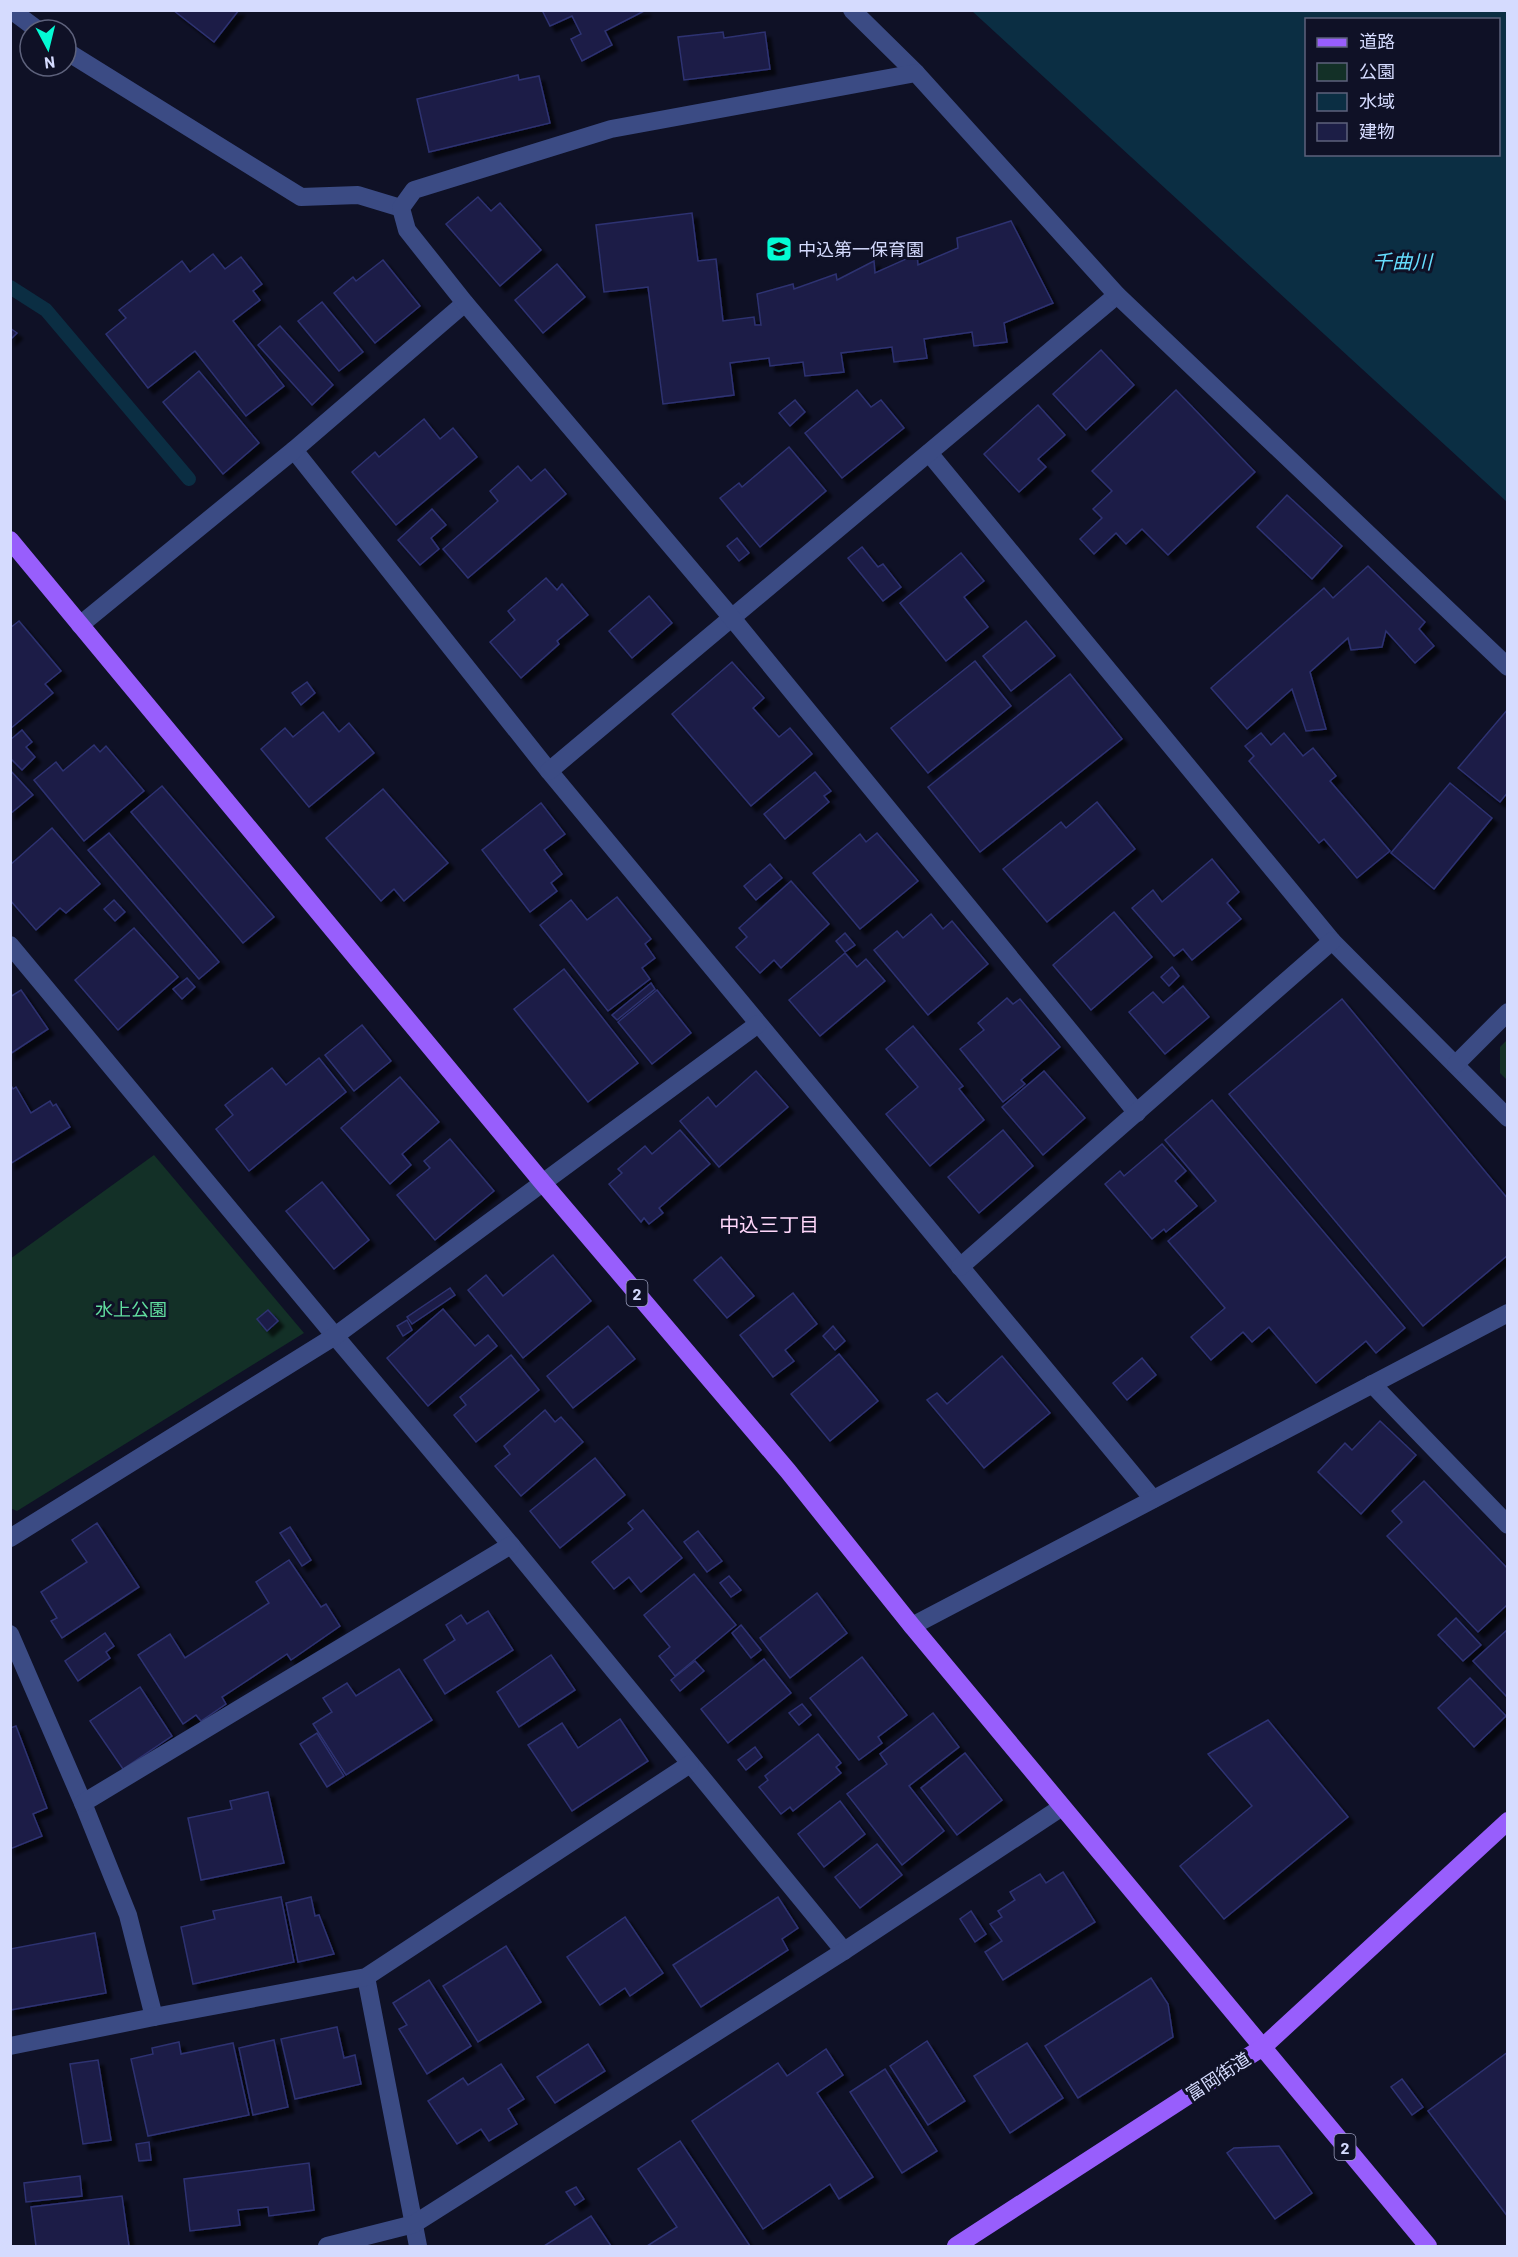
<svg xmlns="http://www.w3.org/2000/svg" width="1518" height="2257" viewBox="0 0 1518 2257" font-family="Barlow,'Noto Sans JP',sans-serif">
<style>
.green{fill:#133027}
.water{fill:#0b2e43;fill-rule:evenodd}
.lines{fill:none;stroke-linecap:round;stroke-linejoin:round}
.stream{stroke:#0b2e43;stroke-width:14}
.building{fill:#1c1e46;stroke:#2e3272;stroke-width:1.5;filter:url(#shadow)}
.minor{stroke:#3b4b84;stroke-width:18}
.major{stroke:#985efc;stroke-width:18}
.labels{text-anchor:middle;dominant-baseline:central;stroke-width:6;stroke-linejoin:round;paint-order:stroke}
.shield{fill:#0f1126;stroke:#9a9ebd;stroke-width:1.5}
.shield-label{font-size:16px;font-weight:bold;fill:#d5dbfe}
.poi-label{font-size:18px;fill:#d5dbfe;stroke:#0f1126;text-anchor:start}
.park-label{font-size:18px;fill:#61de9f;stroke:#0f1126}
.street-label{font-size:18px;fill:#d5dbfe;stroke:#0f1126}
.water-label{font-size:20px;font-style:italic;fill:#65ddfd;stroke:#0f1126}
.neighbourhood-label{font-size:20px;fill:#fed7fa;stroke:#0f1126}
</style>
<defs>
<filter id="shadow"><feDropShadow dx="5.5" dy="5.5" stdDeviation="1.5" flood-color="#0009"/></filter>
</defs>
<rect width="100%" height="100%" fill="#0f1126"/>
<g class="green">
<polygon points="1507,1040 1507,1080 1500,1073 1500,1047"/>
<polygon points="154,1155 304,1333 17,1511 10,1508 10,1259"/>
</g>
<path class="water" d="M972 11H1507V502ZM1306 20H1498V154H1306Z"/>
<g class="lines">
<polyline class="stream" points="10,287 46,310 189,479"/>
</g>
<g class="building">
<polygon points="173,10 239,10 214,42"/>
<polygon points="542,10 646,10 605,31 612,45 582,61 571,39 581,34 572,16 550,26"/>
<polygon points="723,32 724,38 765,32 770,69 684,80 678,37"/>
<polygon points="518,75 519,80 539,76 550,123 429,152 417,99"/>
<polygon points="478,197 491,211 500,203 541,250 500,286 446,224"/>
<polygon points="692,213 698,261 716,259 723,321 754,317 755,325 761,325 757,294 793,284 794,289 836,274 837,280 874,261 875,273 917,254 918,265 958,248 957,238 1011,221 1053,303 1004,323 1007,342 974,346 972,332 924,339 927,358 894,362 892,347 841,353 844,372 805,376 803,362 770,366 769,358 730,363 734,395 663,404 648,287 604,292 596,225"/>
<polygon points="213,254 225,269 241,257 262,284 253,291 260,300 233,321 284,386 246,416 195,351 148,388 106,334 126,318 119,310 182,261 190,272"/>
<polygon points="383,260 420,306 375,343 334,293 353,277 356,281"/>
<polygon points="557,264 585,297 543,333 515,300"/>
<polygon points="322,302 363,352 339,371 298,321"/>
<polygon points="280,326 333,385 312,405 258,345"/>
<polygon points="10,328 17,333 10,340"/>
<polygon points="1101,350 1134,385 1086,430 1053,394"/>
<polygon points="199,371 259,443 223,474 163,402"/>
<polygon points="857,390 871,407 881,400 904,428 842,478 805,433"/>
<polygon points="1176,390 1255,472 1168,555 1142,529 1126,544 1116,533 1094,554 1080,539 1102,518 1093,509 1112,491 1092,471"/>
<polygon points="795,400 805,412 790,426 779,413"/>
<polygon points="1038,405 1065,435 1038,459 1046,467 1019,492 984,454"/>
<polygon points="424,419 440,439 453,428 477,457 396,525 352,472 375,452 379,457"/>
<polygon points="789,447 826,491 760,547 720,498 739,483 742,487"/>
<polygon points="518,466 531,481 545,469 566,494 468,578 443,549 498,501 490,491"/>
<polygon points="1287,495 1342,546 1312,579 1257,527"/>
<polygon points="432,509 446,525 431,538 439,549 420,565 398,540"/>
<polygon points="737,538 749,553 739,561 727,546"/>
<polygon points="862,547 878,567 883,564 901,587 883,601 848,558"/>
<polygon points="961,553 984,581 964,597 988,627 946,661 900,603"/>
<polygon points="1368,566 1425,622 1419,629 1434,646 1415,663 1386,631 1382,647 1351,650 1348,638 1310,672 1326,729 1306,731 1292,689 1247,729 1211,688 1324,588 1333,598"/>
<polygon points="546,578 557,590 562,584 588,615 557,641 559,644 521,678 490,642 515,620 508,611"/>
<polygon points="649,596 672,623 632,658 609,631"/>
<polygon points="19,621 61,671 45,684 53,693 10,729 10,628"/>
<polygon points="1026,621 1055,656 1011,691 983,656"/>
<polygon points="975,661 1011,706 928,773 891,728"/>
<polygon points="732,662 764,698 753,708 779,737 790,728 812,754 751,806 672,714"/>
<polygon points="1070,674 1122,739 980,852 928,787"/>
<polygon points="307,682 315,693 301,705 292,693"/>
<polygon points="1508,709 1508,792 1500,802 1458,768"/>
<polygon points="323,712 339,732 349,723 374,753 309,807 261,749 285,728 293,737"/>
<polygon points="22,730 32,742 26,747 35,757 22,770 10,758 10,740"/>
<polygon points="1261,733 1271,745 1284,733 1303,756 1313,748 1336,776 1330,781 1390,851 1357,878 1324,839 1319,843 1249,761 1254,756 1245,746"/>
<polygon points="94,745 100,752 106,746 144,791 84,841 34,780 56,762 63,771"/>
<polygon points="10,770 33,795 10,814"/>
<polygon points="815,772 831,791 824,796 829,802 785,839 764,814"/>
<polygon points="1450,783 1492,818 1434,889 1391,853"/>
<polygon points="162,786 274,917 243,943 131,812"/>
<polygon points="383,789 448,863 404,901 394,889 381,901 326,838"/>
<polygon points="1097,802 1135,849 1047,922 1003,869 1061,822 1066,828"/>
<polygon points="541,803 565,834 544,850 562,874 551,883 557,891 530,912 482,850"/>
<polygon points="52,828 100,884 66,913 60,908 36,930 10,900 10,865"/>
<polygon points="109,833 219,962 199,979 88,850"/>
<polygon points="877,833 918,881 860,929 813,873 860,834 866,842"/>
<polygon points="1212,859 1239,892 1227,903 1241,919 1192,960 1183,949 1174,956 1132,908 1153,890 1162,902"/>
<polygon points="770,864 782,878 756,900 744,886"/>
<polygon points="791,881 829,924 781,968 774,960 760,973 736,947 747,937 739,928"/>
<polygon points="617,897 651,939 645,944 655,958 642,968 650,979 608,1011 540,925 571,900 587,920"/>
<polygon points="114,900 125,912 115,921 104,909"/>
<polygon points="1114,912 1152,957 1091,1010 1053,965"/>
<polygon points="931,914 943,929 952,921 988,964 928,1015 874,950 897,931 903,938"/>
<polygon points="134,928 178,977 118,1030 75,980"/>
<polygon points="845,933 855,945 845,952 836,941"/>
<polygon points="845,953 857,967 866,959 885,981 820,1036 789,1000"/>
<polygon points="1172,967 1179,976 1169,986 1161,977"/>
<polygon points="564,969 638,1063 588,1102 514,1009"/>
<polygon points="187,978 195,987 182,999 173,989"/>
<polygon points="651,983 655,989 617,1020 612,1015"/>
<polygon points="1183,986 1209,1017 1165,1054 1129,1012 1153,992 1163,1003"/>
<polygon points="21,990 48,1029 10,1054 10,997"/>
<polygon points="657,990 691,1033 652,1064 618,1022"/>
<polygon points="1007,998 1013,1004 1020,999 1060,1047 1021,1080 1025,1084 1003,1102 960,1049 984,1030 978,1023"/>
<polygon points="1342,999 1508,1199 1508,1255 1423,1326 1229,1094"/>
<polygon points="362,1025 391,1061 354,1091 325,1055"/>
<polygon points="913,1026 963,1086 959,1089 984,1120 930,1166 886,1114 918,1087 886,1049"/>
<polygon points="319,1058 346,1092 249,1171 216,1129 233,1115 225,1105 272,1068 286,1085"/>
<polygon points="756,1071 788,1107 719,1167 680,1121 708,1097 716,1107"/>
<polygon points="1044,1071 1085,1118 1043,1155 1002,1107"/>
<polygon points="400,1077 439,1122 402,1154 411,1165 390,1184 341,1128"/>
<polygon points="10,1084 13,1089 16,1087 31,1113 50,1101 53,1106 56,1104 70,1127 10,1164"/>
<polygon points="1212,1100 1405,1328 1376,1353 1366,1341 1316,1383 1269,1327 1252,1342 1243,1332 1211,1360 1191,1337 1225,1308 1168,1241 1216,1201 1165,1140"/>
<polygon points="680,1130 710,1164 659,1208 663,1213 649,1224 644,1218 641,1222 609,1184 622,1173 618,1169 645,1146 652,1154"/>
<polygon points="1003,1130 1033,1166 979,1213 948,1177"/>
<polygon points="450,1139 494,1191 435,1240 397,1195 430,1168 424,1161"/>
<polygon points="1162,1144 1186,1171 1175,1181 1197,1206 1166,1232 1164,1229 1152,1239 1105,1184 1120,1171 1124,1176"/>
<polygon points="322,1182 369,1240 334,1269 286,1211"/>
<polygon points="553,1255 591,1301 523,1358 468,1290 486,1275 503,1296"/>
<polygon points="721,1257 754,1296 727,1318 694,1280"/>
<polygon points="450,1288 455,1295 412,1324 407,1317"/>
<polygon points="793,1293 817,1324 785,1350 794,1361 773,1377 740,1335"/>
<polygon points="443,1309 475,1346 488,1335 497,1346 428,1406 387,1358"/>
<polygon points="268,1310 278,1321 267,1331 257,1319"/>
<polygon points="407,1320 412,1330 403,1336 397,1326"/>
<polygon points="608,1326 635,1359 573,1408 547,1376"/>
<polygon points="833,1326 845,1341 835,1350 823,1336"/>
<polygon points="839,1354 878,1401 830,1441 791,1394"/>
<polygon points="511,1355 539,1390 476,1442 454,1415 466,1405 460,1397"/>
<polygon points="1002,1356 1050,1413 984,1468 927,1400 937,1393 947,1404"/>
<polygon points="1142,1358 1156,1375 1127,1400 1113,1383"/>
<polygon points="545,1410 555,1422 561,1417 583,1442 521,1496 495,1466 510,1454 504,1446"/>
<polygon points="1380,1421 1416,1455 1361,1514 1318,1472 1345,1443 1352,1450"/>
<polygon points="595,1458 625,1495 560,1548 530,1511"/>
<polygon points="1424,1481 1508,1569 1508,1604 1478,1632 1387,1536 1402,1522 1392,1511"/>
<polygon points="643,1510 682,1558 641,1592 629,1577 614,1589 592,1562 633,1529 628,1523"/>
<polygon points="97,1523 139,1587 62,1638 51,1621 57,1618 41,1592 87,1562 72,1540"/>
<polygon points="290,1527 311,1560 302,1566 280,1533"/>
<polygon points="698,1531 722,1561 707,1572 684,1542"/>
<polygon points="289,1560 321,1607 326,1604 340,1626 291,1660 287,1654 239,1686 222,1697 226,1704 201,1721 196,1715 183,1724 138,1655 170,1634 185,1658 269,1603 256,1582"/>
<polygon points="694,1574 736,1625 675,1676 659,1656 670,1647 644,1615"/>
<polygon points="729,1576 741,1590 731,1597 720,1583"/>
<polygon points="817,1593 847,1633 790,1678 760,1638"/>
<polygon points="488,1611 513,1650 445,1694 424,1660 455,1640 446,1625 461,1615 467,1624"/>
<polygon points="1456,1618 1481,1645 1463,1661 1438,1635"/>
<polygon points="741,1625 761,1650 751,1658 732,1633"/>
<polygon points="1508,1629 1508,1698 1473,1661"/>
<polygon points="105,1633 114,1646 106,1652 110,1658 78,1681 65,1661"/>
<polygon points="551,1655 575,1690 519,1727 497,1692"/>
<polygon points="862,1657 907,1715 878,1737 882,1743 859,1760 810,1698"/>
<polygon points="764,1659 791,1693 728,1743 701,1709"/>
<polygon points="695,1661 704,1671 680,1691 671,1680"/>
<polygon points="399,1669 432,1720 346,1775 313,1724 332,1712 323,1698 347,1683 356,1696"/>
<polygon points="1470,1678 1506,1716 1474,1747 1438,1708"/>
<polygon points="140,1687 172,1736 123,1769 90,1721"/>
<polygon points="802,1704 811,1715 799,1725 789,1713"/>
<polygon points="933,1713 959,1747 909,1786 944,1831 902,1865 847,1794 887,1764 880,1754"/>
<polygon points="620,1719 648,1761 572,1811 528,1745 562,1723 578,1748"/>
<polygon points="1268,1720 1348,1817 1224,1919 1180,1866 1252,1806 1208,1754"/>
<polygon points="16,1726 47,1808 33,1814 42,1836 10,1849 10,1728"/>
<polygon points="317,1733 344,1776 327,1787 300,1744"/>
<polygon points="818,1734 841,1763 836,1767 841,1773 793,1811 790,1807 781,1814 759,1787 768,1780 765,1776"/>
<polygon points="755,1747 762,1757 746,1770 738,1760"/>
<polygon points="965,1753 1002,1800 957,1835 921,1788"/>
<polygon points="268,1792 284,1863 201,1880 188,1818 232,1809 230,1801"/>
<polygon points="840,1801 865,1834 824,1867 798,1834"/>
<polygon points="877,1844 902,1875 860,1908 835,1877"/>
<polygon points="1063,1872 1095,1922 1003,1980 985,1952 1002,1941 990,1924 1002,1917 998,1911 1015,1900 1010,1892 1040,1874 1046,1883"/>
<polygon points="281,1897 294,1962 193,1984 181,1927 215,1919 213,1911"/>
<polygon points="311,1897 315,1916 319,1915 334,1954 298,1962 286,1903"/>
<polygon points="778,1897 798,1928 782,1939 788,1950 701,2007 673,1965"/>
<polygon points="971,1911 986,1934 975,1942 960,1919"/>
<polygon points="625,1917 663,1973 630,1996 625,1988 600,2005 567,1957"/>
<polygon points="95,1933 106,1993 10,2010 10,1949"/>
<polygon points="506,1946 541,2002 478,2042 443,1986"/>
<polygon points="1151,1978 1168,2004 1173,2037 1078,2098 1045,2046"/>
<polygon points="429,1980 471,2046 427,2074 399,2029 407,2025 393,2003"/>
<polygon points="337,2027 344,2058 355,2055 361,2084 295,2099 281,2039"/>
<polygon points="274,2040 288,2107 253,2115 239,2048"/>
<polygon points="927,2041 965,2101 928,2125 890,2066"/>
<polygon points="179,2042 181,2054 233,2043 249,2115 148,2136 131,2059 153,2054 152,2048"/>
<polygon points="1027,2043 1063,2098 1010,2133 974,2076"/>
<polygon points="588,2044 605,2071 555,2103 537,2077"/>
<polygon points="826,2049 843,2075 817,2093 873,2177 839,2199 830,2184 763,2229 692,2121 778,2063 787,2076"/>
<polygon points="1508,2052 1508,2217 1428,2111"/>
<polygon points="98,2060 111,2140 83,2144 70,2064"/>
<polygon points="501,2064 524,2099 508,2109 517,2124 489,2141 481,2129 457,2144 428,2101 463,2078 468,2085"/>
<polygon points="885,2069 937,2151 902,2173 850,2092"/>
<polygon points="1402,2079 1423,2107 1412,2115 1391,2087"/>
<polygon points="680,2141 750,2246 647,2246 677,2227 638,2169"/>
<polygon points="149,2142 151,2160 139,2161 136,2144"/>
<polygon points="1279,2146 1312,2193 1275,2219 1227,2153 1234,2148"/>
<polygon points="309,2163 314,2210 269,2216 268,2207 238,2210 240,2225 190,2231 184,2179"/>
<polygon points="80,2176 82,2196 26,2202 24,2183"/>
<polygon points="576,2187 584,2199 575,2205 566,2192"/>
<polygon points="122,2196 129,2246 36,2246 31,2207"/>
<polygon points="591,2216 611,2246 544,2246"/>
</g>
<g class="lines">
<g class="minor">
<polyline points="11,10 38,30"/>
<polyline points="852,10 916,73"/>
<polyline points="66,51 301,197 358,195 401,208"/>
<polyline points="294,450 549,771 1153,1499"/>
<polyline points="929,453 1332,941 1508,1118"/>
<polyline points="80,625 294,450 465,303"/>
<polyline points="549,771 1117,295"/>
<polyline points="10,945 335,1336 511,1545 844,1951"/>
<polyline points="1456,1064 1508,1012"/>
<polyline points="1137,1113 732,618 465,303 407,230 401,208 414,190 611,129 916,73 1117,295 1508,667"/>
<polyline points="960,1267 1332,941"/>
<polyline points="1372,1384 1508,1525"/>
<polyline points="10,1538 335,1336 758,1024"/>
<polyline points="912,1626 1508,1313"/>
<polyline points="10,1634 83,1803 128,1915 154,2017"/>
<polyline points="83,1803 511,1545"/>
<polyline points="366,1977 418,2246"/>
<polyline points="10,2046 154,2017 366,1977 690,1764"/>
<polyline points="327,2246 414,2224 844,1951 1062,1807"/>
</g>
<g class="major">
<polyline points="10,540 543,1183 788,1471 912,1626 1428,2246"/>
<polyline points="956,2246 1263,2047 1508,1821"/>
</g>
</g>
<defs>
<symbol id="school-square" viewBox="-11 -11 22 22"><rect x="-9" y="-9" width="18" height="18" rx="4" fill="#04fbd4" stroke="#0f1126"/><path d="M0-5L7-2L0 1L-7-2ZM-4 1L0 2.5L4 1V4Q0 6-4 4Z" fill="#111"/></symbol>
</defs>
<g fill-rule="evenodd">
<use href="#school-square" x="764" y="234" width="30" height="30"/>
</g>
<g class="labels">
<g class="shield">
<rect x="626.5" y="1280" width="21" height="26" rx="4.5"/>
<rect x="1334.5" y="2134" width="21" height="26" rx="4.5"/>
</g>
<g class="shield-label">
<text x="637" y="1293">2</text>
<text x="1345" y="2147">2</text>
</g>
<g class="poi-label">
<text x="798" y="249">中込第一保育園</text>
</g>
<g class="park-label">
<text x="131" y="1309">水上公園</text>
</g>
<g class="street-label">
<text transform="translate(1218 2076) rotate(-33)">富岡街道</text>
</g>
<g class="water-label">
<text x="1402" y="261">千曲川</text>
</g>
<g class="neighbourhood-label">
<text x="769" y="1224">中込三丁目</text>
</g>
</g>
<rect width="1518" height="2257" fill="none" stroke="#d5dbfe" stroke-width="24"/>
<rect x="1305" y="18" width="195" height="138" fill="#0f1126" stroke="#5e627c" stroke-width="1.5"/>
<rect x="1317" y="38" width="30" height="9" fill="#985efc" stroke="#5e627c" stroke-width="1.5"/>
<text x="1359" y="48" font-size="18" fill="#d5dbfe">道路</text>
<rect x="1317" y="63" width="30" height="18" fill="#133027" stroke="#5e627c" stroke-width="1.5"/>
<text x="1359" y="78" font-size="18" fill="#d5dbfe">公園</text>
<rect x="1317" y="93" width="30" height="18" fill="#0b2e43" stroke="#5e627c" stroke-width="1.5"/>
<text x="1359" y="108" font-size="18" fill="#d5dbfe">水域</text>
<rect x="1317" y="123" width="30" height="18" fill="#1c1e46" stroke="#5e627c" stroke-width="1.5"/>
<text x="1359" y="138" font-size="18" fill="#d5dbfe">建物</text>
<g transform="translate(48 48) rotate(173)"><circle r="28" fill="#0f1126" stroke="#5e627c" stroke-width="1.5"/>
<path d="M0-4.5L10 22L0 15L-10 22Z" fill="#04fbd4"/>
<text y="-9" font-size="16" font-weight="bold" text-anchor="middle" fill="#d5dbfe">N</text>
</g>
</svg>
